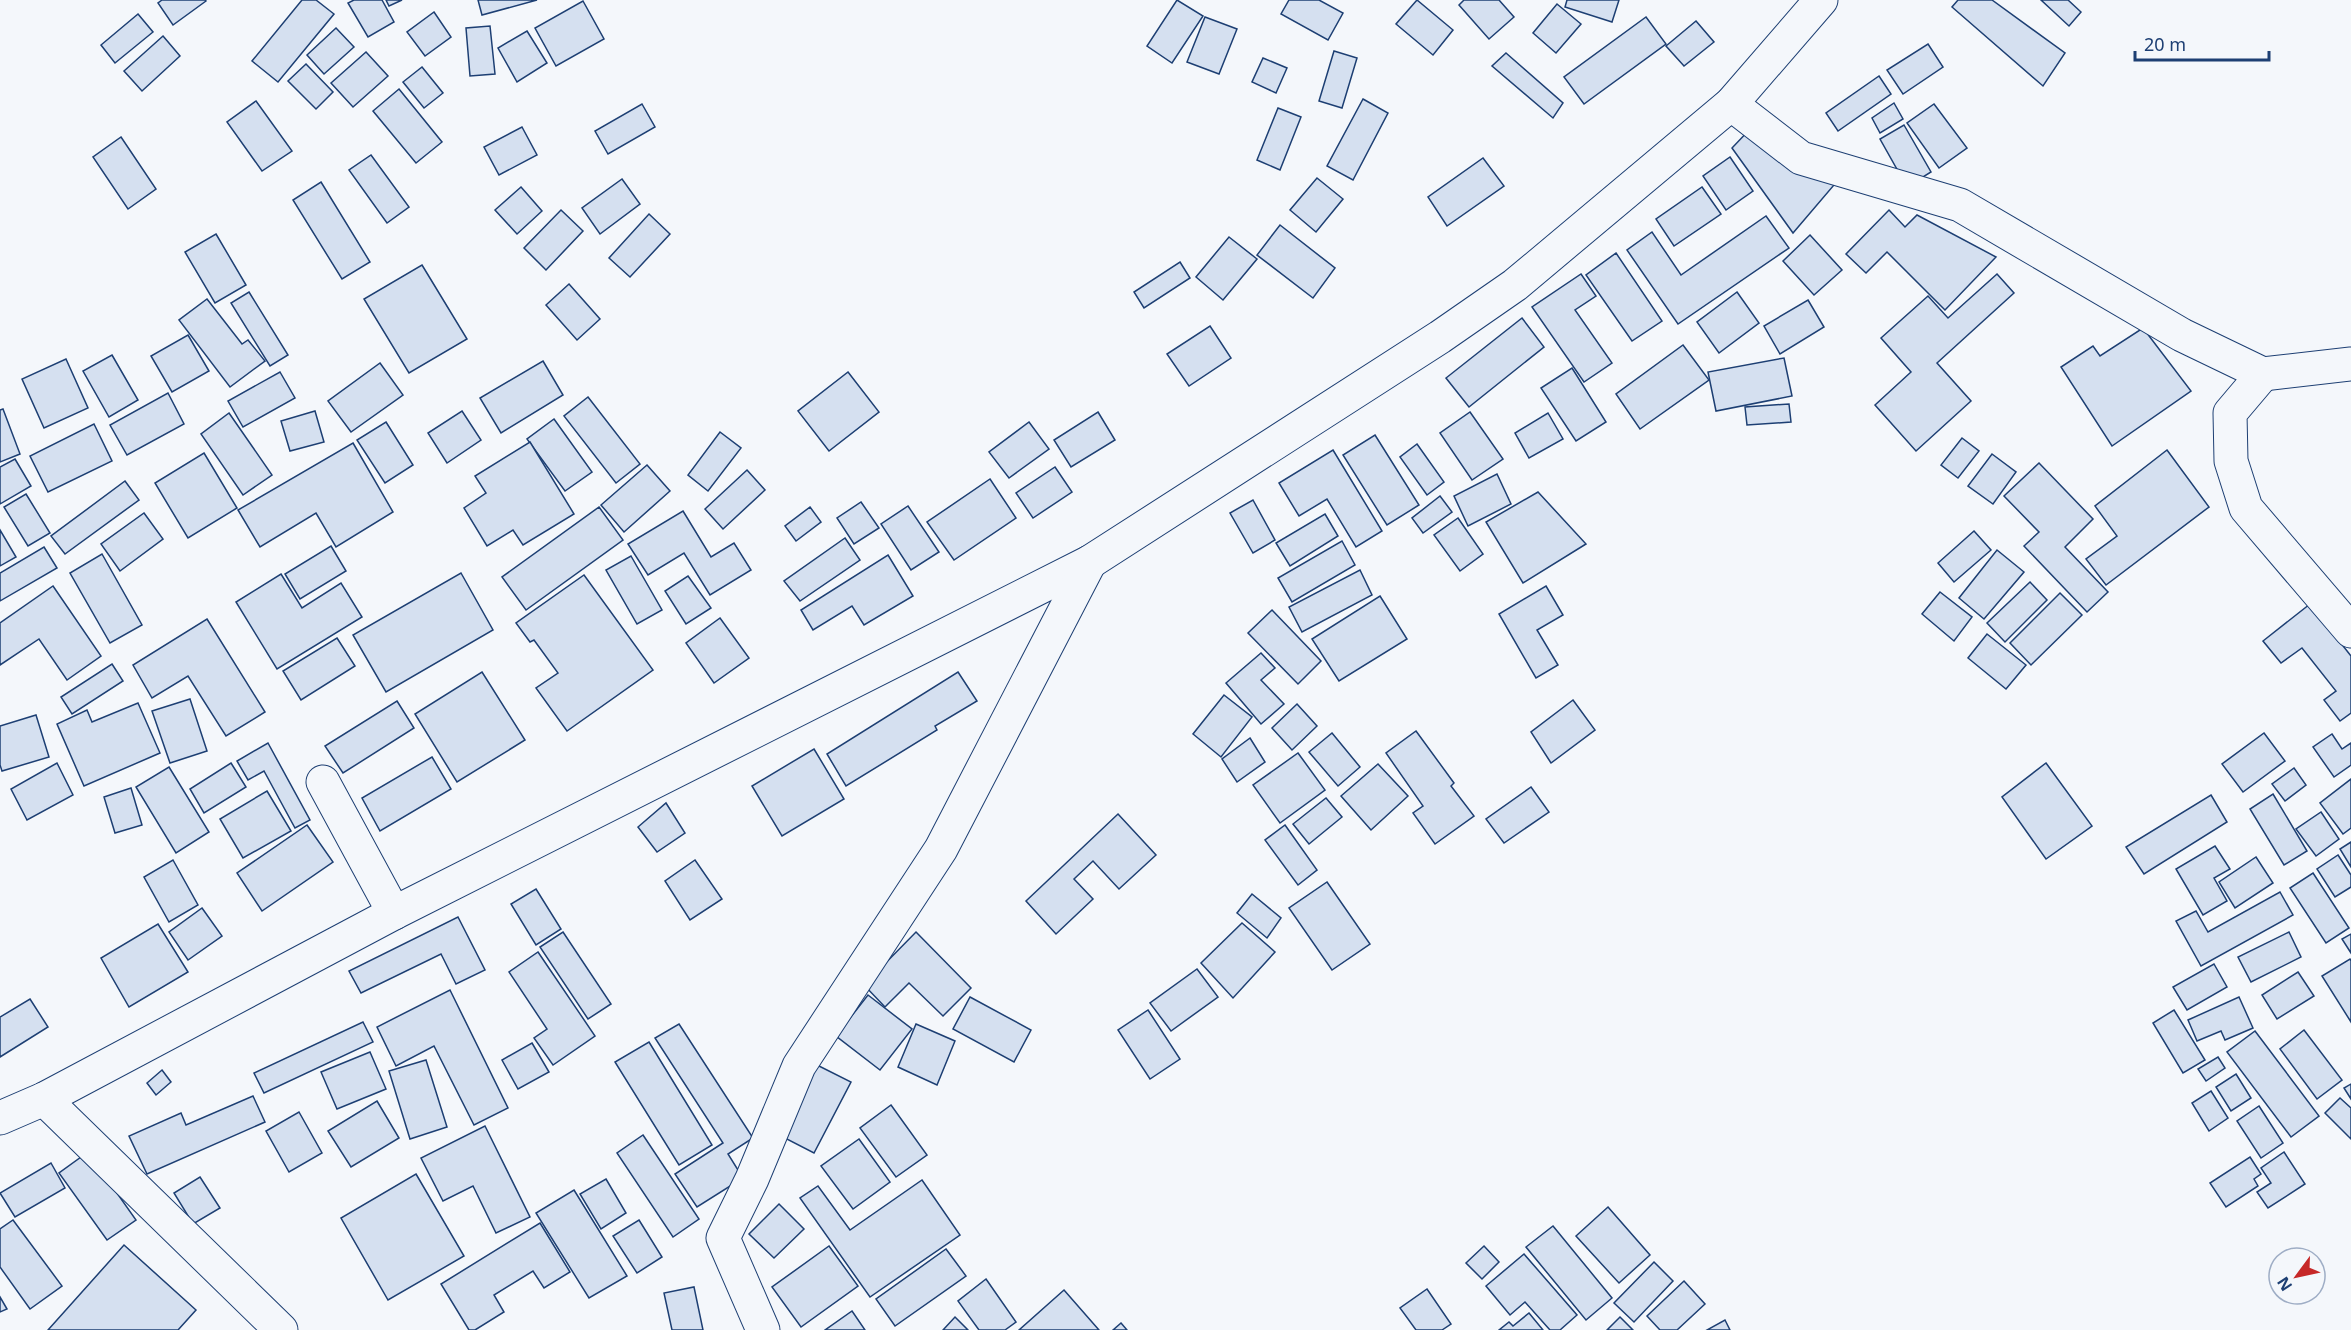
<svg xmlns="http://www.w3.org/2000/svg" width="2351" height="1330" viewBox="0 0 2351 1330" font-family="'Noto Sans',sans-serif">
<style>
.building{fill:#d5e0f0;stroke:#1d3f73;stroke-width:1.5}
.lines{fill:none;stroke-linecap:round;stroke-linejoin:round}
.minor-casing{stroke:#1d3f73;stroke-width:35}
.minor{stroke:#f4f7fb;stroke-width:33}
</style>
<rect width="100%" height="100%" fill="#f4f7fb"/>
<g class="building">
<polygon points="162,0 205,0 206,1 173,25 158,3"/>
<polygon points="302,0 316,0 334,14 278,82 252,61"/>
<polygon points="354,0 382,0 394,22 368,37 348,3"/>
<polygon points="386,0 402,0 389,6"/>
<polygon points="478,0 537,0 482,15"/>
<polygon points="1177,0 1203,16 1172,63 1147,46"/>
<polygon points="1289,0 1319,0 1343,13 1328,40 1281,14"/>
<polygon points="1417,0 1453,30 1433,55 1396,24"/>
<polygon points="1464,0 1499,0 1514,17 1489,39 1459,5"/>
<polygon points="1567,0 1619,0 1612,22 1565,7"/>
<polygon points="1958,0 1992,0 2065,53 2043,86 1952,7"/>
<polygon points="2041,0 2068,0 2081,12 2069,26"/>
<polygon points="583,1 604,39 556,66 535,28"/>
<polygon points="1557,4 1581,24 1556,53 1533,33"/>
<polygon points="434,12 451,37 425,56 407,32"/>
<polygon points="138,14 153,32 115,63 101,45"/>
<polygon points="1205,17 1237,29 1219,74 1187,62"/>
<polygon points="1646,17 1666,44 1584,104 1564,77"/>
<polygon points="1696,21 1714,42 1684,66 1666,46"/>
<polygon points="490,26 495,74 470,76 466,28"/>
<polygon points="336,28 354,47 324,74 307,55"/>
<polygon points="527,31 547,63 517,82 498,48"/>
<polygon points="163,36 180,56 142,91 124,71"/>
<polygon points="1928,44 1943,67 1903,94 1887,70"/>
<polygon points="1334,51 1357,58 1342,108 1319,101"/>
<polygon points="366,52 388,76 353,107 331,83"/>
<polygon points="1506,53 1563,103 1553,118 1492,66"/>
<polygon points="1263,58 1287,68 1276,93 1252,82"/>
<polygon points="306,64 333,92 316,109 288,81"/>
<polygon points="422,67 443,93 424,108 403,82"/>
<polygon points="1879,76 1891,94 1838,131 1826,113"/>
<polygon points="399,89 442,142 416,163 373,111"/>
<polygon points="1363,99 1388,113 1353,180 1327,166"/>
<polygon points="256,101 292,151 262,171 227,122"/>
<polygon points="1894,103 1903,119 1880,133 1872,118"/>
<polygon points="642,104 655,127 608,154 595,131"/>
<polygon points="1934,104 1967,148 1939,168 1907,123"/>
<polygon points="1278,108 1301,117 1280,170 1257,160"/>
<polygon points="1904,125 1931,172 1907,187 1880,139"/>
<polygon points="522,127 537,155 499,175 484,147"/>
<polygon points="1752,127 1834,185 1793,233 1732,148"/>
<polygon points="121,137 156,189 128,209 93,157"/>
<polygon points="371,155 409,207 387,223 349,170"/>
<polygon points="1730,157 1753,191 1726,210 1703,176"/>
<polygon points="1483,158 1504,186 1447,226 1428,197"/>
<polygon points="1317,178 1343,199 1316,232 1290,210"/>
<polygon points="622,179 640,204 600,234 582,208"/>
<polygon points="321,182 370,262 342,279 293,200"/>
<polygon points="521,187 542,211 517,234 495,210"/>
<polygon points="1702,187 1721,214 1674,246 1656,219"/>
<polygon points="561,210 583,231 546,270 524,248"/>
<polygon points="1889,210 1905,227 1917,215 1996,257 1945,310 1887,252 1866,273 1846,254"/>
<polygon points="649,214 670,234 630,277 609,258"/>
<polygon points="1766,216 1789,248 1678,324 1627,250 1652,232 1681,275"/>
<polygon points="1280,225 1335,268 1313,298 1257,255"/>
<polygon points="216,234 246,285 215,303 185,252"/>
<polygon points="1810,235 1842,270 1814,295 1783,261"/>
<polygon points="1229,237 1257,259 1223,300 1196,277"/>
<polygon points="1616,253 1662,321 1632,341 1586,275"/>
<polygon points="1180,262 1190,278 1144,308 1134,292"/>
<polygon points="422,265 467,339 409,373 364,299"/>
<polygon points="1581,274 1596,296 1575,310 1612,363 1584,382 1532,307"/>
<polygon points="1997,274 2014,293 1937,363 1971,401 1916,451 1875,405 1911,372 1881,338 1928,296 1948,318"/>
<polygon points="569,284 600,319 577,340 546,305"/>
<polygon points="249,292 288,355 270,366 231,303"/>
<polygon points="1737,292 1759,323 1719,353 1697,322"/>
<polygon points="207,299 242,344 248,340 265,361 230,387 179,320"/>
<polygon points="1808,300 1824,327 1780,354 1764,326"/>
<polygon points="1522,318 1544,347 1469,407 1446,378"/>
<polygon points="1210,326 1231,358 1189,386 1167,354"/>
<polygon points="2143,328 2191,391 2112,446 2061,367 2093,346 2100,356"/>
<polygon points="188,335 209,371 172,392 151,356"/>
<polygon points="1683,345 1709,380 1640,429 1616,394"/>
<polygon points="112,355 138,400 109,417 83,371"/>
<polygon points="1784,358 1792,396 1716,411 1708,372"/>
<polygon points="66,359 88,408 44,428 22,379"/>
<polygon points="543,361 563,395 501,433 480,398"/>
<polygon points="380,363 403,395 351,432 328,401"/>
<polygon points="1572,368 1606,422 1576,441 1541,388"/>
<polygon points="280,372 295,398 243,427 228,401"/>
<polygon points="848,372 879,412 829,451 798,411"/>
<polygon points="168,393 184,424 127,455 110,425"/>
<polygon points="588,397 640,464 616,483 564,416"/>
<polygon points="1789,404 1791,422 1747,425 1745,407"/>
<polygon points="3,409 20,454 0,462 0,410"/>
<polygon points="315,411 324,442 290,451 281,421"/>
<polygon points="462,411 481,440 447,463 428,433"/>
<polygon points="1098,412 1115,440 1071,467 1054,440"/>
<polygon points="1470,412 1503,459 1472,480 1440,433"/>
<polygon points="229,413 272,475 243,495 201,434"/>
<polygon points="1548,413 1563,439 1529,458 1515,433"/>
<polygon points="554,419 592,472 565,491 527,439"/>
<polygon points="386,422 413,465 385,483 357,440"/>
<polygon points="1029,422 1049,449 1009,478 989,452"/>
<polygon points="94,424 112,461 48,492 30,456"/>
<polygon points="720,432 741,448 708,491 688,475"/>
<polygon points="1375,435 1419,505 1387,525 1343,455"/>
<polygon points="1962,438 1979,451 1958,478 1941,465"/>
<polygon points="530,442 574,514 523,545 513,530 487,546 464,508 486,493 475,476"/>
<polygon points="353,443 393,512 336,547 316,513 260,547 238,510"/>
<polygon points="1417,444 1444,482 1427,495 1400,457"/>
<polygon points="1333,450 1382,531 1356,547 1327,499 1299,516 1279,483"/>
<polygon points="2167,450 2209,507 2106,585 2086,559 2117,536 2095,506"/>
<polygon points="204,453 237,508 188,538 155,483"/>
<polygon points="1992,454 2016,472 1993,504 1968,486"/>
<polygon points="15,459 31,486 0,504 0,467"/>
<polygon points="2039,463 2093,519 2065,547 2108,592 2087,612 2024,546 2039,532 2004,496"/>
<polygon points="647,465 670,491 624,532 601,505"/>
<polygon points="1055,467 1072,492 1033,518 1016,493"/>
<polygon points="747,470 765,490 723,529 705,509"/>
<polygon points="1497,474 1511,504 1468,526 1454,496"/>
<polygon points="990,479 1016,518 954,560 927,522"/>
<polygon points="125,481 139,500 65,554 51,536"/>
<polygon points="1538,492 1586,544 1523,583 1486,522"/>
<polygon points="26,494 50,533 28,546 4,507"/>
<polygon points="1440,496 1452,512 1423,533 1412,518"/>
<polygon points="1253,500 1275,540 1253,553 1230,513"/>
<polygon points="861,502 879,528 854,544 837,518"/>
<polygon points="908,506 939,552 911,570 881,524"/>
<polygon points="599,507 623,540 526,610 502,577"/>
<polygon points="810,507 821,522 796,541 785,526"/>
<polygon points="683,511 711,557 734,543 751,570 710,595 684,553 648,575 628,544"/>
<polygon points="144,513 163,539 120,571 101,544"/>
<polygon points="1325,514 1338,536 1290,566 1276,543"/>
<polygon points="1458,518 1483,554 1460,571 1434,535"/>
<polygon points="0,530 16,557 0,566"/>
<polygon points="1974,531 1991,550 1954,582 1938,563"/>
<polygon points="845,538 860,560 800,601 784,581"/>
<polygon points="1342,541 1355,565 1292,602 1278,578"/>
<polygon points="331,546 346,571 300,599 285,574"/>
<polygon points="44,547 57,568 0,601 0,573"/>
<polygon points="1997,550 2024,572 1984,619 1959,598"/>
<polygon points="102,554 142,625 110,643 70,573"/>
<polygon points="888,555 913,596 864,625 852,606 813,630 801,610"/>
<polygon points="631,556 662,610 637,624 606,570"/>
<polygon points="1360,570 1372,595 1302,632 1289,607"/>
<polygon points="461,573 493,630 386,692 353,635"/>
<polygon points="281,574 302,608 341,583 362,617 277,669 236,602"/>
<polygon points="584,575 653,670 567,731 536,688 558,673 534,640 530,642 516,623"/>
<polygon points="688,576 711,608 686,624 665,591"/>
<polygon points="2030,582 2047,600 2005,642 1987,623"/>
<polygon points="53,586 101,656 67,680 39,639 0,665 0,623"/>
<polygon points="1546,586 1563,615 1537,630 1558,665 1536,678 1499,614"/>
<polygon points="1940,592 1972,617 1954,641 1922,614"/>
<polygon points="2060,593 2082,615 2031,665 2010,643"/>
<polygon points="1380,596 1407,639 1339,681 1312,639"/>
<polygon points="2310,604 2351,656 2351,713 2340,721 2324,700 2336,691 2302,648 2281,663 2263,641"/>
<polygon points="1272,610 1321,661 1298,684 1248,633"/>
<polygon points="720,618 749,658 714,683 686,643"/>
<polygon points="207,619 265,712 226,736 188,676 152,698 133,665"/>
<polygon points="1987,634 2026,665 2006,689 1968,658"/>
<polygon points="337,638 355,666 301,700 283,671"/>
<polygon points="1261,653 1275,668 1261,680 1284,704 1261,724 1226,683"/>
<polygon points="112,664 123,681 72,714 61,697"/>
<polygon points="482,672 525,740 457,782 415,714"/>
<polygon points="958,672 977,701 935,726 937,730 846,786 827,754"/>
<polygon points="1224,695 1252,717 1221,757 1193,734"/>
<polygon points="190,699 207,751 170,763 152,711"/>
<polygon points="1573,700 1595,730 1551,763 1531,732"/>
<polygon points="397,701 414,728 343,773 325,746"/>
<polygon points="138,703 160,753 84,786 57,724 87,710 92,722"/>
<polygon points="1297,704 1317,726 1292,750 1272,728"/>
<polygon points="36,715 49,757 2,771 0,765 0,726"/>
<polygon points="1416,731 1454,783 1451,786 1474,816 1435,844 1413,813 1423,806 1386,753"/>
<polygon points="1332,733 1360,767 1338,786 1309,752"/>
<polygon points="2264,733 2285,761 2243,792 2222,764"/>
<polygon points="2332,734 2342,749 2351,743 2351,765 2334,777 2313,747"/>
<polygon points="1250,738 1265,762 1237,782 1222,759"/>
<polygon points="268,743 310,820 295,828 264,771 248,780 237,761"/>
<polygon points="814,749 844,799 782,836 752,786"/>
<polygon points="1298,753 1325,790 1280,823 1253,785"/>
<polygon points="432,757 451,789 380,831 362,798"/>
<polygon points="57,763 73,795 27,820 11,789"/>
<polygon points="231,763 246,787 204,813 190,789"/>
<polygon points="2046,763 2092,826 2046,859 2002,797"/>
<polygon points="1378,764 1408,796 1371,830 1341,796"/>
<polygon points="169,767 209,832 176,853 136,787"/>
<polygon points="2294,768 2306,785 2285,801 2272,784"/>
<polygon points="2351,779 2351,828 2343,834 2320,803"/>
<polygon points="1531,787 1549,812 1504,843 1486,819"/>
<polygon points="131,788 142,825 115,833 104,797"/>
<polygon points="267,791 291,831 243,858 220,819"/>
<polygon points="2273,794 2307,851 2284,865 2250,809"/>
<polygon points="2211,795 2227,822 2144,874 2126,847"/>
<polygon points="1326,798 1342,817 1309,844 1293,824"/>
<polygon points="666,803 685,833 657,852 638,827"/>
<polygon points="2321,812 2339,839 2316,856 2296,829"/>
<polygon points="1118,814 1156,855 1119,889 1093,861 1074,879 1093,899 1056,934 1026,901"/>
<polygon points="307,825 333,862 262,911 237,873"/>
<polygon points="1285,825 1317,870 1298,885 1265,840"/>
<polygon points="2351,842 2351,867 2340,849"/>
<polygon points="2215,846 2230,869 2214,878 2227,901 2203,915 2176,869"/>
<polygon points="2338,855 2351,875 2351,887 2335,897 2317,869"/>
<polygon points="2256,857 2273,883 2235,908 2219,882"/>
<polygon points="173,860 198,905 169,922 144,877"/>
<polygon points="695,860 722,899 690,920 665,881"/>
<polygon points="2313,873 2349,928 2326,943 2290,888"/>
<polygon points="1327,882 1370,944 1332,970 1289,908"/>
<polygon points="536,889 561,929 536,945 511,904"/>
<polygon points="2280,892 2293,915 2201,966 2176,921 2196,911 2208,932"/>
<polygon points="1252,894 1281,918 1267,938 1237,913"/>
<polygon points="202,908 222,936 188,960 169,932"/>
<polygon points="458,917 485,970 456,984 441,954 361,993 349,971"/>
<polygon points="1242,923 1275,952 1233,998 1201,963"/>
<polygon points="158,924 188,972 129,1007 101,958"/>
<polygon points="563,932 611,1004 588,1019 540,947"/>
<polygon points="916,932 971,988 943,1016 909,983 885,1007 864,985"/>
<polygon points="2289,932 2301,957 2251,982 2238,957"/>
<polygon points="2351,934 2351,953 2342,939"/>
<polygon points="538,952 595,1036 553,1065 534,1038 547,1029 509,972"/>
<polygon points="2350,959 2351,961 2351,1022 2322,976"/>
<polygon points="2214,964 2227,987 2187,1010 2173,987"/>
<polygon points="1197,969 1218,997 1171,1031 1150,1003"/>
<polygon points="2298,972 2314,996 2277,1019 2262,995"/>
<polygon points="450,990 508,1108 474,1125 434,1046 396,1066 377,1027"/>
<polygon points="868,995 912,1029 880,1070 836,1036"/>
<polygon points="970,997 1031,1030 1014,1062 953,1029"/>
<polygon points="2239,997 2253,1028 2225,1040 2221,1031 2197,1041 2188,1020"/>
<polygon points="30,999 48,1027 0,1057 0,1017"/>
<polygon points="1148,1010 1180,1059 1150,1079 1118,1030"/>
<polygon points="2174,1010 2205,1060 2183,1073 2153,1023"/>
<polygon points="363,1022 373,1042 264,1093 254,1073"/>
<polygon points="679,1024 753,1138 728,1154 743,1178 697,1207 675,1174 723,1143 655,1038"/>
<polygon points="916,1024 955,1041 937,1085 898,1067"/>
<polygon points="2304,1030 2342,1080 2317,1099 2280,1049"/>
<polygon points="2255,1031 2319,1116 2291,1137 2227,1052"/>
<polygon points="649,1042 712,1145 679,1165 615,1062"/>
<polygon points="532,1043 549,1072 518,1089 502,1060"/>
<polygon points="370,1052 386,1089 337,1109 321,1072"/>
<polygon points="2218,1057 2225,1068 2206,1081 2198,1069"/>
<polygon points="426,1060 447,1127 410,1139 389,1071"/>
<polygon points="815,1064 851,1082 814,1153 777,1134"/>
<polygon points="162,1070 171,1082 156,1095 147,1083"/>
<polygon points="2236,1074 2251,1098 2231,1111 2216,1087"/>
<polygon points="2351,1084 2351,1099 2344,1088"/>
<polygon points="2211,1091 2228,1118 2209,1131 2192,1103"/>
<polygon points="253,1096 265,1122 147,1174 129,1136 181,1113 186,1125"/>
<polygon points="2340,1098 2351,1108 2351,1139 2325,1113"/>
<polygon points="377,1101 399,1138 351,1167 328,1131"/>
<polygon points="891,1105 927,1155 896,1177 860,1128"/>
<polygon points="2259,1106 2283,1143 2261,1158 2237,1121"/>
<polygon points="299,1112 322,1153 289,1172 266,1131"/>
<polygon points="485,1126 530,1217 496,1233 473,1186 443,1201 421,1158"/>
<polygon points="643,1135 699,1219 673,1237 617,1153"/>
<polygon points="859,1139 890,1182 853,1209 821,1166"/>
<polygon points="88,1152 136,1220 107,1240 59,1173"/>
<polygon points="2284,1152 2305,1184 2268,1208 2257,1192 2271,1183 2261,1168"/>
<polygon points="2250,1157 2261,1174 2254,1179 2258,1186 2226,1207 2210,1183"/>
<polygon points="51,1163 65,1188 15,1217 0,1193"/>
<polygon points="416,1174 464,1256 388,1300 341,1218"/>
<polygon points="200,1177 220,1208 193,1224 174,1193"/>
<polygon points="606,1179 626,1213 601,1229 580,1194"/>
<polygon points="922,1180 960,1235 870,1297 800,1198 818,1186 850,1230"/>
<polygon points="574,1190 627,1276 589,1298 536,1213"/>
<polygon points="779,1204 804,1229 774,1258 749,1234"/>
<polygon points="1608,1207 1650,1255 1619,1283 1576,1236"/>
<polygon points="13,1220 62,1286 30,1309 0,1267 0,1229"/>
<polygon points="639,1220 662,1257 637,1273 613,1236"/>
<polygon points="540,1223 570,1272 544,1288 533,1271 494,1295 504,1312 475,1330 469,1330 441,1284"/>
<polygon points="1553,1226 1612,1298 1586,1320 1526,1247"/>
<polygon points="124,1245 196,1310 178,1330 48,1330"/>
<polygon points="829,1246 858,1286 801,1327 772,1287"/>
<polygon points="1484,1246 1499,1262 1482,1279 1466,1263"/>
<polygon points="946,1249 966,1276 895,1326 876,1299"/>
<polygon points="1524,1254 1577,1315 1560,1330 1550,1330 1525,1302 1510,1315 1486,1286"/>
<polygon points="1654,1262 1673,1281 1634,1322 1614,1303"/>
<polygon points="986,1279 1016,1322 1005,1330 979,1330 958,1301"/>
<polygon points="1684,1281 1705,1304 1677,1330 1660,1330 1647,1316"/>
<polygon points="694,1287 703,1330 672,1330 664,1293"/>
<polygon points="1427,1289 1451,1324 1442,1330 1416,1330 1400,1308"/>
<polygon points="1064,1290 1099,1330 1019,1330"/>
<polygon points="0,1297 7,1309 0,1312"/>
<polygon points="852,1311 865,1330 825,1330"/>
<polygon points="1529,1313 1543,1330 1499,1330 1509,1322 1513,1326"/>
<polygon points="955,1317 968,1330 943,1330"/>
<polygon points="1620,1317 1633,1330 1607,1330"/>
<polygon points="1725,1320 1730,1330 1707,1330"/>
<polygon points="1121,1323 1127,1330 1113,1330"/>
</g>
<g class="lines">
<defs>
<g id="minor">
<polyline points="1731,104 1801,158 1960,205 2182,335 2263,374 2351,364"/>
<polyline points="2263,374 2230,413 2231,461 2246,508 2351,631"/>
<polyline points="323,782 394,913"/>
<polyline points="44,1099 281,1330"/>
<polyline points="0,1118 44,1099 394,913 1090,562 1440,337 1515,285 1731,104 1821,0"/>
<polyline points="763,1330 723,1238 752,1179 799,1066 941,849 1090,562"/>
</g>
</defs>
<use href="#minor" class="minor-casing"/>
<use href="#minor" class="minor"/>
</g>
<g transform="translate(2297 1276) rotate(237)"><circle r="28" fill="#f4f7fb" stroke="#9eadc5" stroke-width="1.5"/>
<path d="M0-4.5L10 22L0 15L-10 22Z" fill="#c62828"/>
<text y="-9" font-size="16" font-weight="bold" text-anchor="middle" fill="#1d3f73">N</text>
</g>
<path d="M2135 51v9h134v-9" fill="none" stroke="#1d3f73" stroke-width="3"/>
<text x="2144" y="51" font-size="18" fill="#1d3f73" stroke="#f4f7fb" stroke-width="4.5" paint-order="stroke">20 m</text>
</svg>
